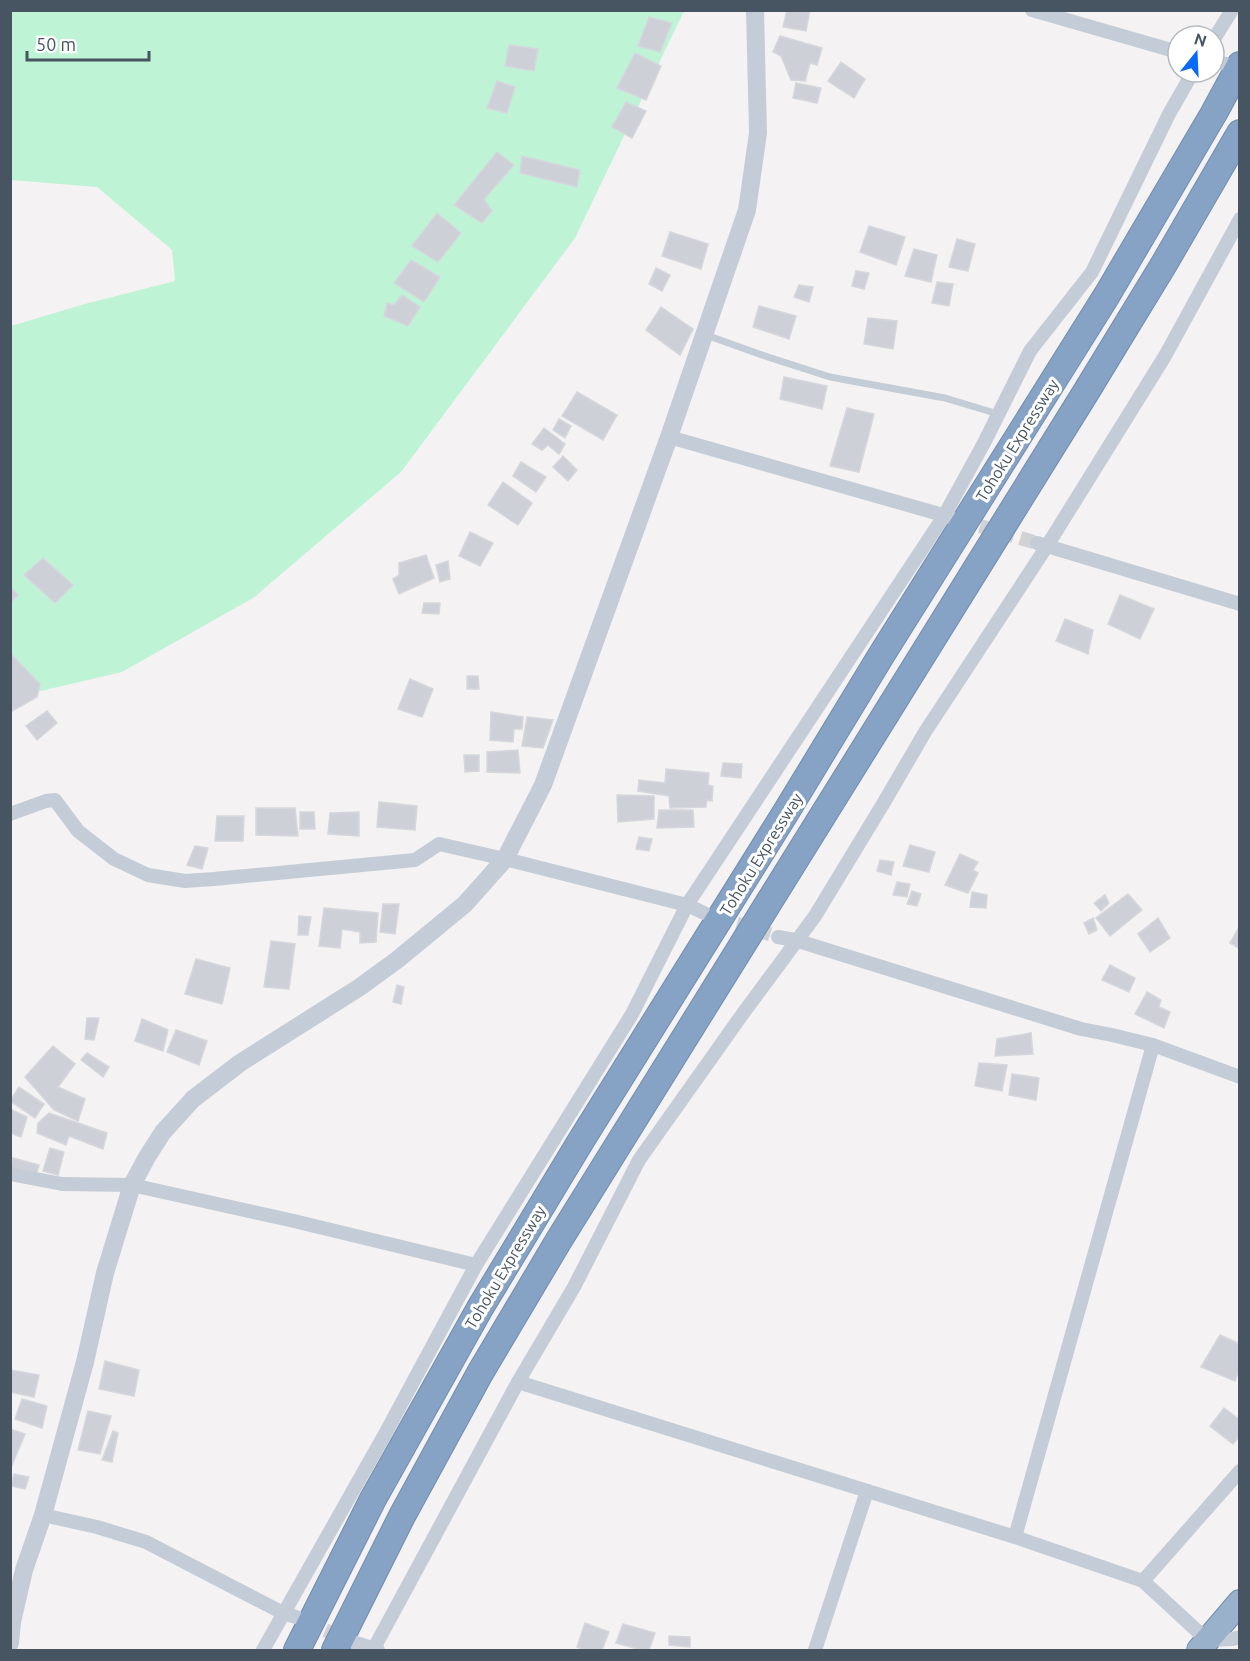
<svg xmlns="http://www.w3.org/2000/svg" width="1250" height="1661" viewBox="0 0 1250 1661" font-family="Ubuntu,sans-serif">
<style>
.green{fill:#bef4d5}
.building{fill:#cdd0d6;stroke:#d5d7dd;stroke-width:1.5}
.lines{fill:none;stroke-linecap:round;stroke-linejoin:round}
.minor-tunnel{stroke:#d1d2d5;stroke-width:14;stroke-dasharray:14 7;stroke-linecap:butt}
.trunk-casing{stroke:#718db0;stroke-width:26}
.motorway-casing{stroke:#718db0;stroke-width:28}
.service{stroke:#c4cdd7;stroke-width:7}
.minor{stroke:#c4cdd7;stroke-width:14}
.tertiary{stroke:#c4cdd7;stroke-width:18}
.trunk{stroke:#9ab1cb;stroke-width:24}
.motorway{stroke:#86a2c4;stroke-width:26}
.labels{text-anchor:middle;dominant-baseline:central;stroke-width:6;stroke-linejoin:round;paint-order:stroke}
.street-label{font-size:16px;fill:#475461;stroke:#fff}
</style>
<rect width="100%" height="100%" fill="#f4f2f2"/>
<polygon class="green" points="11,11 684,11 575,238 401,472 253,598 122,672 32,693 11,703 11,326 85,304 175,281 172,250 97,187 11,180"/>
<g class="building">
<polygon points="787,10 810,10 806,31 783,27"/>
<polygon points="649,17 672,23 660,52 638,46"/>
<polygon points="780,36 822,48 817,65 810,63 805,81 791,80 781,56 773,52"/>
<polygon points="509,45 538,49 534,71 505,66"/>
<polygon points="635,53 661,66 646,100 617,88"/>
<polygon points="841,62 865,79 854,98 828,81"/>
<polygon points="497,81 515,87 507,113 487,108"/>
<polygon points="796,83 821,88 817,103 793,98"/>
<polygon points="626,102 646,111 632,138 612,127"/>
<polygon points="497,152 514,165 484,199 492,211 482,223 454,205"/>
<polygon points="522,156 580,170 577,187 520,173"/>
<polygon points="437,213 461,233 438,262 412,246"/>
<polygon points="869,226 905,237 896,265 860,252"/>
<polygon points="670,232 708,244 701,269 662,256"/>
<polygon points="957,239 975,244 968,271 949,267"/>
<polygon points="914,249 937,255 931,282 905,276"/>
<polygon points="411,260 440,277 424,302 394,283"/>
<polygon points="656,268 670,275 662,291 649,284"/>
<polygon points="856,271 869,273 864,289 852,286"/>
<polygon points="937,282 953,284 949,306 932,303"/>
<polygon points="799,285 813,287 809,302 794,297"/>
<polygon points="402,295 420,307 408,326 384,316 387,303 394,305"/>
<polygon points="759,306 796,316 789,339 753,327"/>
<polygon points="661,307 693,329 680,355 646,330"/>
<polygon points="868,318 897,321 893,349 864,344"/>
<polygon points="784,377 827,386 822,409 780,399"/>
<polygon points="577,392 617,415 603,440 562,416"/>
<polygon points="847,408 874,414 859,472 830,466"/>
<polygon points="559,419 571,426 565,438 553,430"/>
<polygon points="544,428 565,444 559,454 548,445 542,450 532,444"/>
<polygon points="563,456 577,470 568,481 553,467"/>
<polygon points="521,462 546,477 536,492 513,476"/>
<polygon points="503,482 532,503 518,525 488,505"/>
<polygon points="470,532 493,543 480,566 459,556"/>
<polygon points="426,555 434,578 399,594 393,579 399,575 399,563"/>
<polygon points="43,558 73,585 55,603 24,575"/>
<polygon points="448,561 450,579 440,582 436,565"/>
<polygon points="10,587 18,595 10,603"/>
<polygon points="1120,595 1154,609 1140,639 1108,624"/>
<polygon points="424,603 440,603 439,614 422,613"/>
<polygon points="1065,619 1093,630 1088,654 1056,641"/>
<polygon points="12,655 40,684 37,697 12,711 10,709 10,657"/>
<polygon points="467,676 478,676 479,689 467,689"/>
<polygon points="410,679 433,689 422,717 398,709"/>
<polygon points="47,711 57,723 37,740 26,726"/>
<polygon points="491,712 523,717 522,729 514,729 513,742 490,740"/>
<polygon points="527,717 553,720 543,748 522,746"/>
<polygon points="518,750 520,773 487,772 487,752"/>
<polygon points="464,755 479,755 479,771 465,772"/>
<polygon points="723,763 742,764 741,778 721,776"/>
<polygon points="666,769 709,773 708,785 713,786 712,801 707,800 706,807 670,808 669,796 638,791 639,780 665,783"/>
<polygon points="617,795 654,796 654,819 618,822"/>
<polygon points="379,802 417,806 415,830 377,827"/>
<polygon points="256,808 295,808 298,836 256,835"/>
<polygon points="659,810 693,810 694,827 657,828"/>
<polygon points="300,812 314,812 315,829 300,829"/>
<polygon points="359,812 359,836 328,834 330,813"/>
<polygon points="217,816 244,816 243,841 215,841"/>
<polygon points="639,837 652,839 649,851 636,849"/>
<polygon points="910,845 935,852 929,872 903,866"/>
<polygon points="195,846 208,848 202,869 187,865"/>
<polygon points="960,854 978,862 973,870 978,873 968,893 945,885"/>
<polygon points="880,860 894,862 891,875 877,871"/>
<polygon points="897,882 910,884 907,897 893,895"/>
<polygon points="912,891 921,894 917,906 907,904"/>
<polygon points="972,892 987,895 986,908 970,907"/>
<polygon points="1128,894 1142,910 1110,936 1096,918"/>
<polygon points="1105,895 1109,903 1101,911 1094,903"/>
<polygon points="383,904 399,904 395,934 380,932"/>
<polygon points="324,908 378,913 376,942 360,943 360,932 342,929 340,948 319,946"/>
<polygon points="299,916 311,917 308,935 298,935"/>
<polygon points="1093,918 1097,930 1089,934 1084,923"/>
<polygon points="1158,918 1170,938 1150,952 1138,934"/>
<polygon points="1239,927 1240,927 1240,949 1230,943"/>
<polygon points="271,941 295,944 289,989 264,987"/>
<polygon points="196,959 230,968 222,1004 185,994"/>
<polygon points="1110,965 1135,978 1129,992 1102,980"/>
<polygon points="397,985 404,987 401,1004 393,1002"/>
<polygon points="1147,992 1161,1000 1159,1007 1170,1012 1164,1028 1135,1014"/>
<polygon points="87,1018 99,1018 94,1040 85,1039"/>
<polygon points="142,1019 168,1030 163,1051 135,1041"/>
<polygon points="176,1030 207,1041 199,1065 167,1052"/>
<polygon points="1031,1033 1033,1054 995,1056 997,1039"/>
<polygon points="53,1046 75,1064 58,1087 85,1099 78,1121 54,1110 25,1077"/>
<polygon points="87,1053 109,1067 103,1077 81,1060"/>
<polygon points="979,1063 1007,1065 1002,1091 975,1086"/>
<polygon points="1012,1074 1039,1078 1036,1100 1009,1095"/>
<polygon points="19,1087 44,1104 35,1118 10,1101"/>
<polygon points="10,1109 27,1117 21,1137 10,1133"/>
<polygon points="49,1113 107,1133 103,1149 69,1136 66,1145 37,1133 38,1123"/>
<polygon points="50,1148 64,1152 58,1175 43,1171"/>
<polygon points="13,1158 39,1165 36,1176 10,1168"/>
<polygon points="1220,1335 1240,1344 1240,1367 1235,1381 1201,1367"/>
<polygon points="105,1361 139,1370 134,1396 99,1389"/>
<polygon points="10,1370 39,1375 34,1397 10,1392"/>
<polygon points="22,1399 47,1406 42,1428 15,1419"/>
<polygon points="1224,1408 1240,1420 1240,1436 1233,1444 1210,1426"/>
<polygon points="88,1411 111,1416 100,1454 78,1450"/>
<polygon points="10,1429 25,1434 10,1470"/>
<polygon points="113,1431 118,1433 112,1462 102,1460"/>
<polygon points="14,1474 29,1477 25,1489 11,1486"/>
<polygon points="585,1623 609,1632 602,1650 585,1650 577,1647"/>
<polygon points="623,1624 655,1633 649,1650 641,1650 616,1643"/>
<polygon points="669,1636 690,1637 690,1647 669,1645"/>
</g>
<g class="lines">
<g class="minor-tunnel">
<polyline points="960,520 1037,543"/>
<polyline points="717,917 778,937"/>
<polyline points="306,1622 346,1639"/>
</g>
<defs>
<polyline id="trunk" points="1199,1650 1240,1602"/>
<g id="motorway">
<polyline points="297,1650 373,1499 480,1308 582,1139 786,812 882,654 1107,295 1214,113 1240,65"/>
<polyline points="335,1650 402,1516 480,1373 559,1240 1086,392 1164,264 1240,133"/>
</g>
</defs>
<use href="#trunk" class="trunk-casing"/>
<use href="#motorway" class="motorway-casing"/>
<polyline class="service" points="706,335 762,355 830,377 945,398 998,414"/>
<g class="minor">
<polyline points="1032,10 1178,52"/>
<polyline points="1214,39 1232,10"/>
<polyline points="1214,61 1226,64"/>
<polyline points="669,437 950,517"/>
<polyline points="1037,543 1240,604"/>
<polyline points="10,814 46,801 55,800 78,831 114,859 148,875 185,881 214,879 415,860 439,844 505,859 687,905 704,913"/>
<polyline points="778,937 795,940 1081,1029 1112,1035 1153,1045 1240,1077"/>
<polyline points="10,1174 62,1184 132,1185 294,1221 476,1265"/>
<polyline points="518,1382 1015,1537 1153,1045"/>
<polyline points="43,1515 97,1527 146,1542 283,1613 296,1617"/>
<polyline points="1015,1537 1143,1581 1207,1640 1233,1639 1240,1637"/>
<polyline points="1143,1581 1240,1471"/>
<polyline points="356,1643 378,1650"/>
<polyline points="263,1650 385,1434 476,1265 632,1014 687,905 944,516 984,443 1030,351 1092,272 1169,114 1193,72"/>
<polyline points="373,1650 518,1382 574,1287 639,1160 744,1012 815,916 883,804 925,732 1047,546 1165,356 1240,219"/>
<polyline points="815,1650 867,1491"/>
</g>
<polyline class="tertiary" points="10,1643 12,1622 24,1570 43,1515 85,1362 105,1273 132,1185 147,1157 163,1132 193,1099 240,1063 360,987 397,960 465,904 505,859 543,785 669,437 747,210 758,133 755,10"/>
<use href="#trunk" class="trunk"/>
<use href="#motorway" class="motorway"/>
</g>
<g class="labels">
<g class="street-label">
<text transform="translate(1017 440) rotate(-58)">Tohoku Expressway</text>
<text transform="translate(761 854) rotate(-58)">Tohoku Expressway</text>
<text transform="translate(505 1267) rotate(-59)">Tohoku Expressway</text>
</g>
</g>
<rect width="1250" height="1661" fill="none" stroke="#475461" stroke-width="24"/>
<g transform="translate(1196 54) rotate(18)"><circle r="28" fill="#ffffff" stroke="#b5bbc0" stroke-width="1.5"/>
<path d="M0-4.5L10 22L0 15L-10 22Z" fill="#0a69f6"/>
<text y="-9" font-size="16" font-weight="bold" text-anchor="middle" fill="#475461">N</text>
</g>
<path d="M27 51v9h122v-9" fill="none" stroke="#475461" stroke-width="3"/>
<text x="36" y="51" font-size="18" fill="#475461" stroke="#ffffff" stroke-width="4.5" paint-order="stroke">50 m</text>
</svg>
